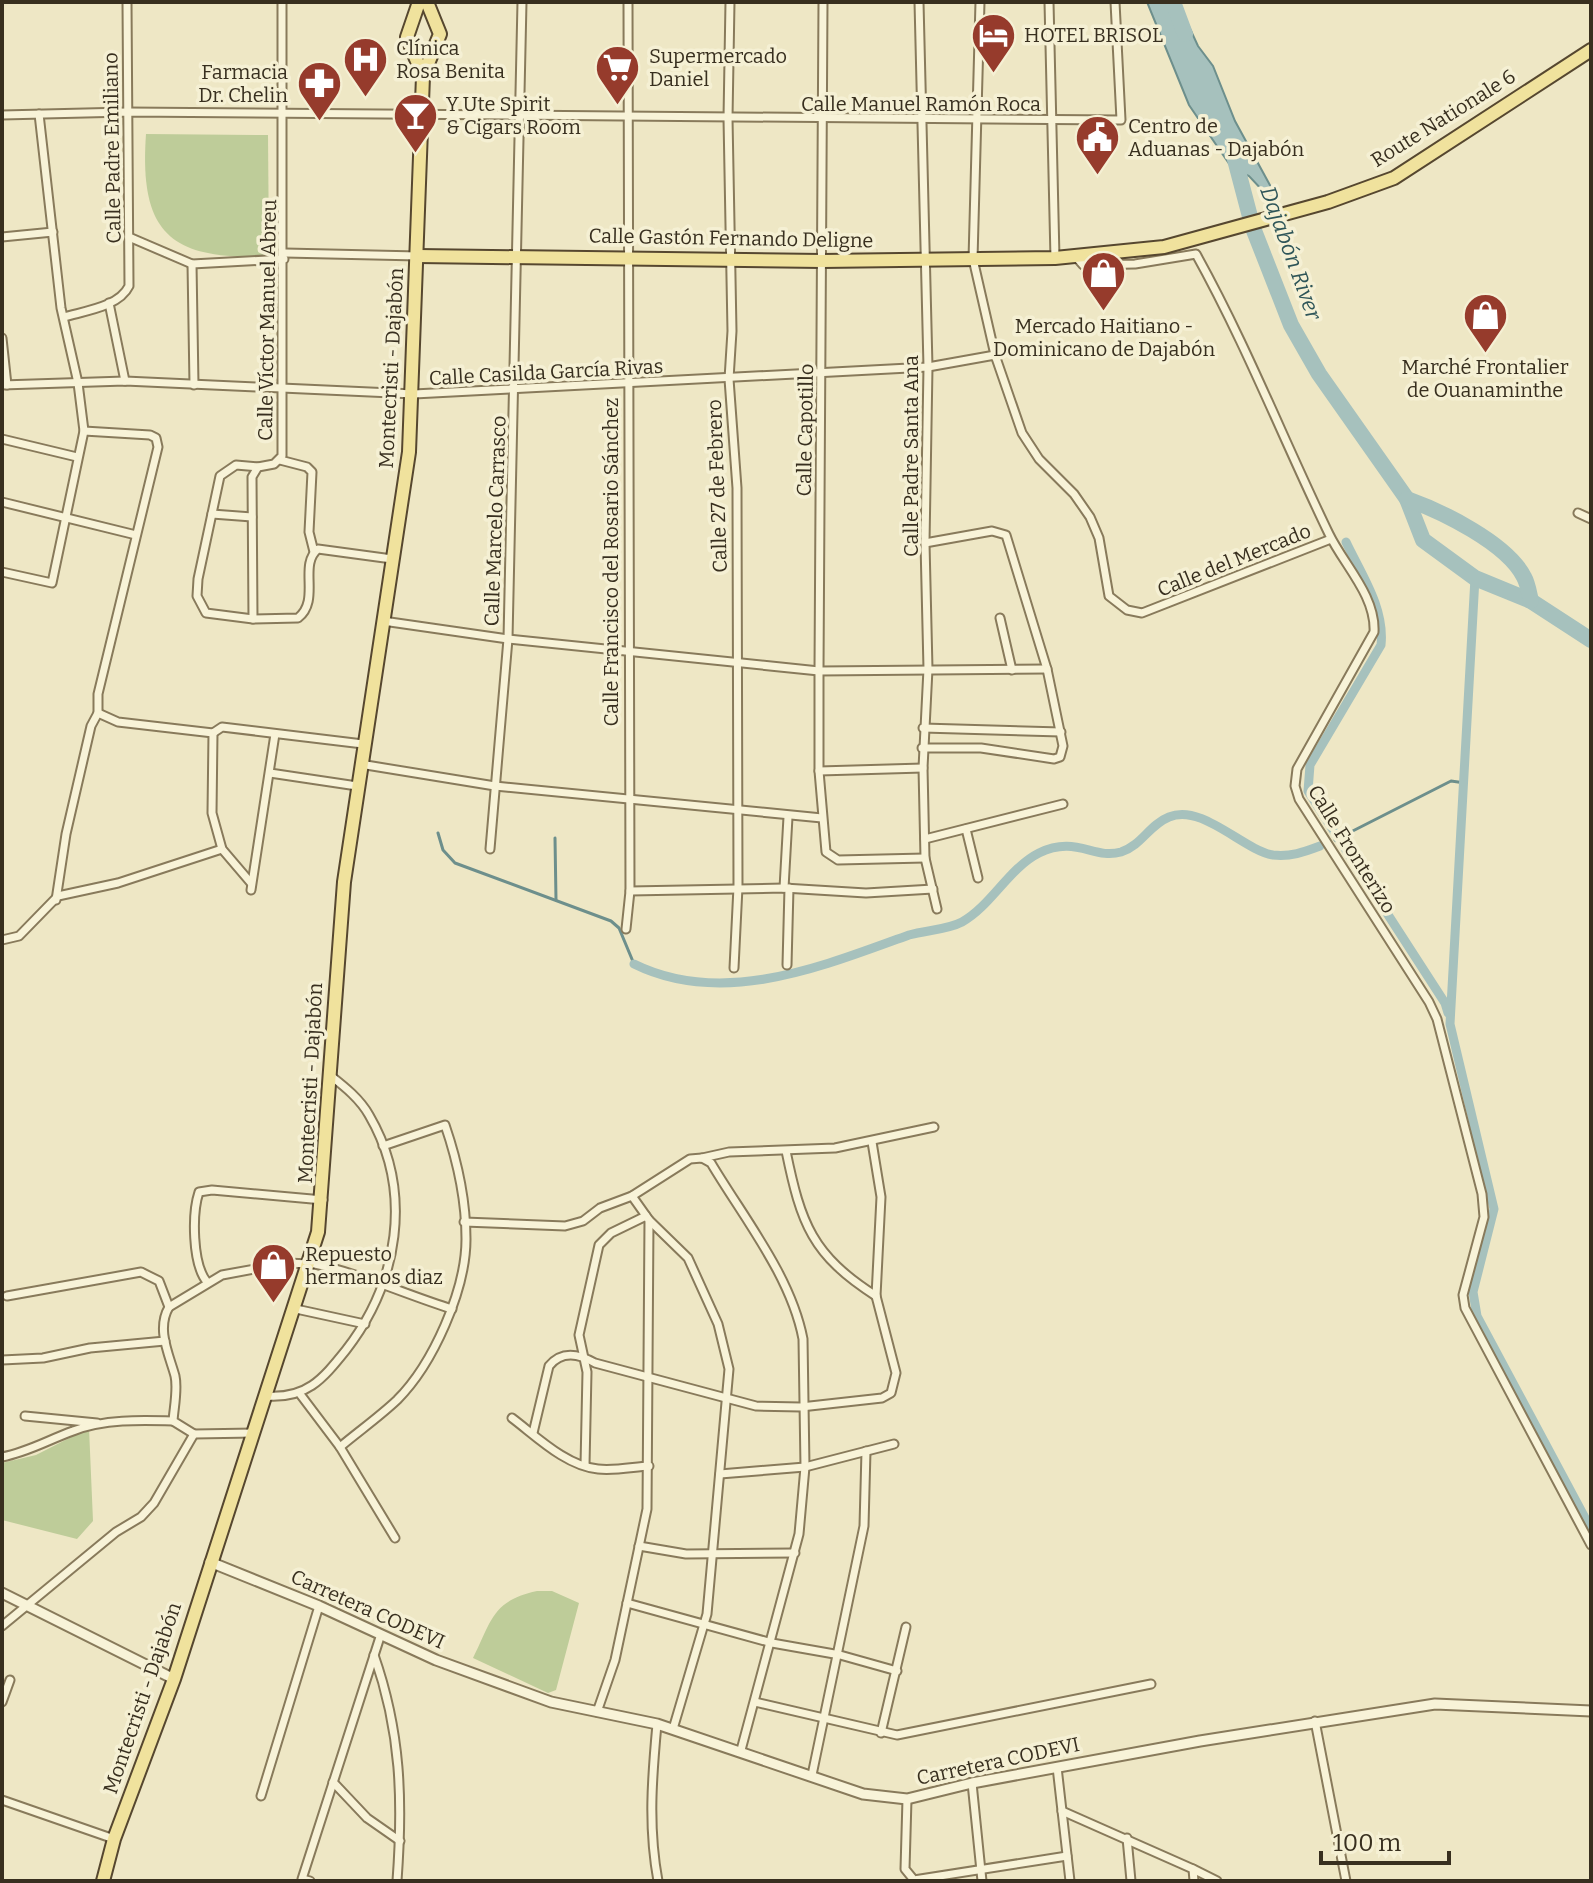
<svg xmlns="http://www.w3.org/2000/svg" width="1593" height="1883" viewBox="0 0 1593 1883" font-family="Bitter,serif">
<style>
.green{fill:#becc99}
.water{fill:#a6c1bd;stroke:#6d8f8c;stroke-width:2}
.lines{fill:none;stroke-linecap:round;stroke-linejoin:round}
.stream{stroke:#6d8f8c;stroke-width:3}
.canal{stroke:#a6c1bd;stroke-width:9}
.river{stroke:#a6c1bd;stroke-width:16}
.minor-casing{stroke:#887a5b;stroke-width:11}
.tertiary-casing{stroke:#887a5b;stroke-width:13}
.primary-casing{stroke:#56472f;stroke-width:16}
.minor{stroke:#f8f3d8;stroke-width:7}
.tertiary{stroke:#f8f3d8;stroke-width:9}
.primary{stroke:#f0e29d;stroke-width:12}
.labels{text-anchor:middle;dominant-baseline:central;stroke-width:7;stroke-linejoin:round;paint-order:stroke}
.poi-label{font-size:20px;fill:#382f1f;stroke:#f5f0d4;text-anchor:start}
.street-label{font-size:20px;fill:#382f1f;stroke:#f5f0d4}
.water-label{font-size:22px;font-style:italic;fill:#2e5558;stroke:#f5f0d4}
</style>
<rect width="100%" height="100%" fill="#eee7c5"/>
<g class="green">
<path d="M146 134 268 135 269 256C170 261 139 233 146 134Z"/>
<polygon points="89,1428 93,1521 77,1539 2,1520 2,1463 36,1455"/>
<path d="M537 1591H552L579 1603 556 1690 548 1693 473 1658C492 1620 492 1601 537 1591Z"/>
</g>
<polygon class="water" points="1147,2 1170,2 1176,14 1186,20 1198,46 1213,66 1235,121 1277,198 1265,204 1264,192 1249,176 1232,168 1189,105"/>
<g class="lines">
<g class="stream">
<polyline points="438,833 443,850 455,863 611,921 619,928 634,964"/>
<polyline points="555,838 556,900"/>
<polyline points="1335,840 1451,781 1465,783"/>
</g>
<g class="canal">
<path d="M1346 542C1361 574 1385 608 1381 645L1310 765 1308 791 1445 1003 1448 1013"/>
<polyline points="1475,578 1450,1024 1494,1209 1473,1292 1477,1316 1591,1529"/>
<path d="M634 964C723 1008 823 966 909 935 926 930 947 930 962 922 991 906 1009 868 1039 853 1076 835 1094 860 1121 852 1142 845 1149 825 1169 817 1202 803 1243 850 1273 855 1291 857 1304 852 1320 846"/>
</g>
<g class="river">
<polyline points="1173,2 1185,34"/>
<polyline points="1233,152 1253,228 1291,325 1319,374 1407,499 1423,540 1475,578 1531,601 1591,640"/>
<path d="M1407 499C1441 511 1507 543 1524 577 1528 584 1529 593 1531 601"/>
</g>
<defs>
<g id="minor">
<polyline points="730,2 728,118 732,331 729,379 737,488 738,887 734,968"/>
<polyline points="823,2 819,671 819,771 826,852 838,860 925,858"/>
<polyline points="919,2 928,367 925,543 928,669 923,768 925,858 937,909"/>
<polyline points="980,2 973,259 995,355 1022,433 1039,459 1074,494 1090,517 1099,538 1109,596 1127,610 1142,613 1331,539"/>
<polyline points="1049,2 1055,258"/>
<polyline points="2,115 127,112 1121,120 1115,2"/>
<polyline points="2,237 53,232"/>
<polyline points="129,237 192,264 284,259"/>
<polyline points="285,253 418,256"/>
<path d="M1076 257 1083 265 1135 264 1196 254C1246 344 1284 441 1329 534 1344 565 1376 596 1374 632L1297 769 1295 786 1299 799 1429 1002 1437 1019 1482 1194 1484 1217 1463 1295 1465 1308 1591 1545"/>
<polyline points="192,264 194,385"/>
<polyline points="109,303 125,381"/>
<path d="M64 317C84 311 119 307 129 286L127 2"/>
<polyline points="2,338 7,385"/>
<polyline points="2,385 125,381 414,394 928,367 995,355"/>
<polyline points="2,439 77,457"/>
<polyline points="280,460 307,467 312,472 309,532 314,552"/>
<path d="M258 467 236 465 220 476 198 579 197 596 206 613 253 619 298 618C321 600 298 565 318 549L392 559"/>
<polyline points="2,502 136,535"/>
<polyline points="1578,513 1591,519"/>
<polyline points="212,514 252,517"/>
<polyline points="2,572 52,583 84,431 78,383 61,308 39,114"/>
<polyline points="1000,618 1012,670"/>
<polyline points="253,619 252,477 258,467 274,464 282,456 282,2"/>
<polyline points="383,621 508,639 819,671 1047,669"/>
<polyline points="98,713 118,722 213,733 222,727 363,744"/>
<polyline points="923,728 1061,732"/>
<polyline points="213,733 212,813 222,849 251,883"/>
<polyline points="922,748 981,748 1054,759 1060,757 1063,746 1047,669 1006,535 992,531 925,543"/>
<polyline points="360,764 495,786 822,818"/>
<polyline points="819,771 923,768"/>
<polyline points="270,773 357,786"/>
<polyline points="966,829 978,878"/>
<polyline points="925,839 1063,804"/>
<polyline points="490,849 508,639 522,2"/>
<polyline points="784,888 788,817"/>
<polyline points="251,890 275,734"/>
<polyline points="630,891 784,888 866,893 933,889"/>
<polyline points="56,900 66,834 91,726 98,713 98,694 158,447 156,438 150,435 84,431"/>
<polyline points="626,929 630,891 628,2"/>
<polyline points="2,940 19,936 58,896 118,883 222,849"/>
<polyline points="787,965 789,888"/>
<path d="M786 1151C801 1224 812 1255 876 1296"/>
<polyline points="702,1158 729,1152 835,1148 934,1127"/>
<polyline points="649,1220 688,1258 718,1324 729,1369 707,1614 673,1729"/>
<path d="M464 1222 565 1226 583 1221 600 1208 632 1196 690 1159 702 1158 711 1163C743 1217 791 1276 803 1339L805 1467 799 1534 741 1750"/>
<path d="M310 1263C360 1273 404 1294 452 1309"/>
<path d="M207 1282C192 1264 192 1213 199 1192L212 1190 323 1200"/>
<polyline points="7,1296 141,1272 159,1281 169,1307"/>
<polyline points="296,1309 365,1324"/>
<polyline points="2,1360 43,1358 90,1348 165,1341"/>
<polyline points="300,1394 340,1447 395,1538"/>
<path d="M266 1396C306 1399 322 1380 346 1350 398 1283 414 1192 369 1115 360 1099 345 1087 331 1076"/>
<polyline points="25,1416 97,1423"/>
<path d="M512 1418C536 1436 566 1466 598 1469 614 1471 633 1467 649 1466"/>
<path d="M533 1433 549 1366C562 1350 579 1354 595 1363L756 1406 801 1407 882 1398 891 1393 896 1373 876 1296 881 1197 872 1142"/>
<polyline points="194,1434 254,1433"/>
<path d="M340 1447C359 1431 379 1417 397 1400 433 1364 466 1290 466 1239 466 1202 457 1160 445 1125L383 1146"/>
<path d="M2 1457C28 1452 48 1440 73 1431 104 1419 140 1420 173 1421"/>
<polyline points="585,1465 587,1372 579,1335 599,1245 611,1233 646,1216"/>
<polyline points="720,1474 805,1467 894,1444"/>
<polyline points="639,1546 686,1554 795,1553"/>
<polyline points="627,1603 772,1643 840,1655 897,1671"/>
<path d="M2 1626 116 1532 141 1517 154 1503 194 1434 173 1421C174 1407 178 1389 175 1376 169 1354 156 1329 169 1307L222 1275 287 1263 310 1264"/>
<path d="M374 1655C401 1732 403 1800 397 1881"/>
<polyline points="2,1702 10,1680"/>
<polyline points="755,1702 897,1735 1151,1684"/>
<polyline points="597,1712 615,1660 647,1509 649,1220 632,1196"/>
<polyline points="1315,1721 1346,1881"/>
<path d="M657 1724C652 1778 648 1827 658 1881"/>
<polyline points="881,1733 906,1627"/>
<polyline points="1057,1767 1070,1881"/>
<polyline points="812,1775 864,1526 866,1451"/>
<polyline points="333,1782 367,1818 400,1841"/>
<polyline points="972,1783 982,1881"/>
<polyline points="261,1796 319,1606"/>
<polyline points="907,1799 905,1869 914,1880 1067,1856"/>
<polyline points="2,1800 114,1839"/>
<polyline points="1062,1811 1193,1869 1194,1881"/>
<polyline points="1127,1838 1131,1881"/>
<polyline points="1193,1869 1217,1881"/>
<polyline points="310,1881 302,1879 380,1637"/>
</g>
<g id="tertiary">
<polyline points="210,1562 319,1606 436,1660 551,1702 657,1724 863,1794 907,1799 972,1783 1200,1741 1435,1704 1591,1711"/>
<polyline points="2,1593 174,1679"/>
</g>
<g id="primary">
<polyline points="423,76 440,34 427,2"/>
<polyline points="418,256 822,261 1055,258 1164,247 1328,202 1394,178 1591,50"/>
<polyline points="103,1881 114,1839 174,1679 318,1232 344,882 409,452 423,76 407,37 419,2"/>
</g>
</defs>
<use href="#minor" class="minor-casing"/>
<use href="#tertiary" class="tertiary-casing"/>
<use href="#primary" class="primary-casing"/>
<use href="#minor" class="minor"/>
<use href="#tertiary" class="tertiary"/>
<use href="#primary" class="primary"/>
</g>
<defs>
<symbol id="hotel-pin" viewBox="-11 -11 22 30"><path d="M0 17L-7.5 6A9.5 9.5 0 1 1 7.5 6Z" fill="#963b2c" stroke="#f5f0d4"/><path d="M-6-4.5h1.5V1H6V5H4.5V3h-9V5H-6ZM-4 0a1.8 1.8 0 1 1 3.6 0ZM.5 0V-2.5h3Q6-2.5 6 0Z" fill="#fff"/></symbol>
<symbol id="hospital-pin" viewBox="-11 -11 22 30"><path d="M0 17L-7.5 6A9.5 9.5 0 1 1 7.5 6Z" fill="#963b2c" stroke="#f5f0d4"/><path d="M-5-5h3v3.5h4V-5h3V5h-3V1.5h-4V5h-3Z" fill="#fff"/></symbol>
<symbol id="supermarket-pin" viewBox="-11 -11 22 30"><path d="M0 17L-7.5 6A9.5 9.5 0 1 1 7.5 6Z" fill="#963b2c" stroke="#f5f0d4"/><path d="M-6-5.5h2.5l.6 2H6L4.5 2H-2.5L-4.4-4H-6ZM-1.5 3.2a1.3 1.3 0 1 0 .1 0ZM3 3.2a1.3 1.3 0 1 0 .1 0Z" fill="#fff"/></symbol>
<symbol id="pharmacy-pin" viewBox="-11 -11 22 30"><path d="M0 17L-7.5 6A9.5 9.5 0 1 1 7.5 6Z" fill="#963b2c" stroke="#f5f0d4"/><path d="M-2-6h4v4h4v4h-4v4h-4v-4h-4v-4h4Z" fill="#fff"/></symbol>
<symbol id="bar-pin" viewBox="-11 -11 22 30"><path d="M0 17L-7.5 6A9.5 9.5 0 1 1 7.5 6Z" fill="#963b2c" stroke="#f5f0d4"/><path d="M-6-5H6L.8 .8V4.5H3.5V6h-7V4.5H-.8V.8Z" fill="#fff"/></symbol>
<symbol id="civic-pin" viewBox="-11 -11 22 30"><path d="M0 17L-7.5 6A9.5 9.5 0 1 1 7.5 6Z" fill="#963b2c" stroke="#f5f0d4"/><path d="M-.6-6.5H3V-4.5H.6V-3L4-1V1h2V6H-6V1h2V-1L-.6-3ZM-1.2 2.5V6h2.4V2.5Z" fill="#fff"/></symbol>
<symbol id="shop-pin" viewBox="-11 -11 22 30"><path d="M0 17L-7.5 6A9.5 9.5 0 1 1 7.5 6Z" fill="#963b2c" stroke="#f5f0d4"/><path d="M-5-2.5h2.3a2.7 3.5 0 0 1 5.4 0H5L5.5 6h-11ZM-1.5-2.5h3a1.5 2.3 0 0 0-3 0Z" fill="#fff"/></symbol>
</defs>
<g fill-rule="evenodd">
<use href="#hotel-pin" x="968" y="10" width="51" height="69"/>
<use href="#hospital-pin" x="340" y="34" width="51" height="69"/>
<use href="#supermarket-pin" x="592" y="42" width="51" height="69"/>
<use href="#pharmacy-pin" x="294" y="58" width="51" height="69"/>
<use href="#bar-pin" x="390" y="90" width="51" height="69"/>
<use href="#civic-pin" x="1072" y="112" width="51" height="69"/>
<use href="#shop-pin" x="1078" y="248" width="51" height="69"/>
<use href="#shop-pin" x="1460" y="290" width="51" height="69"/>
<use href="#shop-pin" x="248" y="1240" width="51" height="69"/>
</g>
<g class="labels">
<g class="poi-label">
<text x="1024" y="35">HOTEL BRISOL</text>
<text x="396" y="48">Clínica<tspan x="396" dy="23">Rosa Benita</tspan></text>
<text x="649" y="56">Supermercado<tspan x="649" dy="23">Daniel</tspan></text>
<text x="288" y="72" text-anchor="end">Farmacia<tspan x="288" dy="23">Dr. Chelin</tspan></text>
<text x="446" y="104">Y Ute Spirit<tspan x="446" dy="23">&amp; Cigars Room</tspan></text>
<text x="1128" y="126">Centro de<tspan x="1128" dy="23">Aduanas - Dajabón</tspan></text>
<text x="1104" y="326" text-anchor="middle">Mercado Haitiano -<tspan x="1104" dy="23">Dominicano de Dajabón</tspan></text>
<text x="1485" y="367" text-anchor="middle">Marché Frontalier<tspan x="1485" dy="23">de Ouanaminthe</tspan></text>
<text x="305" y="1254">Repuesto<tspan x="305" dy="23">hermanos diaz</tspan></text>
</g>
<g class="street-label">
<text x="921" y="104">Calle Manuel Ramón Roca</text>
<text transform="translate(1443 118) rotate(-32)">Route Nationale 6</text>
<text transform="translate(112 148) rotate(-91)">Calle Padre Emiliano</text>
<text transform="translate(731 238) rotate(1)">Calle Gastón Fernando Deligne</text>
<text transform="translate(267 320) rotate(-89)">Calle Víctor Manuel Abreu</text>
<text transform="translate(391 368) rotate(-87)">Montecristi - Dajabón</text>
<text transform="translate(546 372) rotate(-3)">Calle Casilda García Rivas</text>
<text transform="translate(805 430) rotate(-89)">Calle Capotillo</text>
<text transform="translate(911 456) rotate(-90)">Calle Padre Santa Ana</text>
<text transform="translate(717 486) rotate(-92)">Calle 27 de Febrero</text>
<text transform="translate(495 521) rotate(-88)">Calle Marcelo Carrasco</text>
<text transform="translate(1234 560) rotate(-22)">Calle del Mercado</text>
<text transform="translate(611 562) rotate(-90)">Calle Francisco del Rosario Sánchez</text>
<text transform="translate(1352 849) rotate(58)">Calle Fronterizo</text>
<text transform="translate(310 1083) rotate(-87)">Montecristi - Dajabón</text>
<text transform="translate(368 1609) rotate(24)">Carretera CODEVI</text>
<text transform="translate(142 1698) rotate(-71)">Montecristi - Dajabón</text>
<text transform="translate(998 1761) rotate(-12)">Carretera CODEVI</text>
</g>
<g class="water-label">
<text transform="translate(1291 253) rotate(70)">Dajabón River</text>
</g>
</g>
<rect width="1593" height="1883" fill="none" stroke="#382f1f" stroke-width="8"/>
<path d="M1321 1851v12h128v-12" fill="none" stroke="#382f1f" stroke-width="4"/>
<text x="1333" y="1851" font-size="24" fill="#382f1f" stroke="#f5f0d4" stroke-width="6" paint-order="stroke">100 m</text>
</svg>
